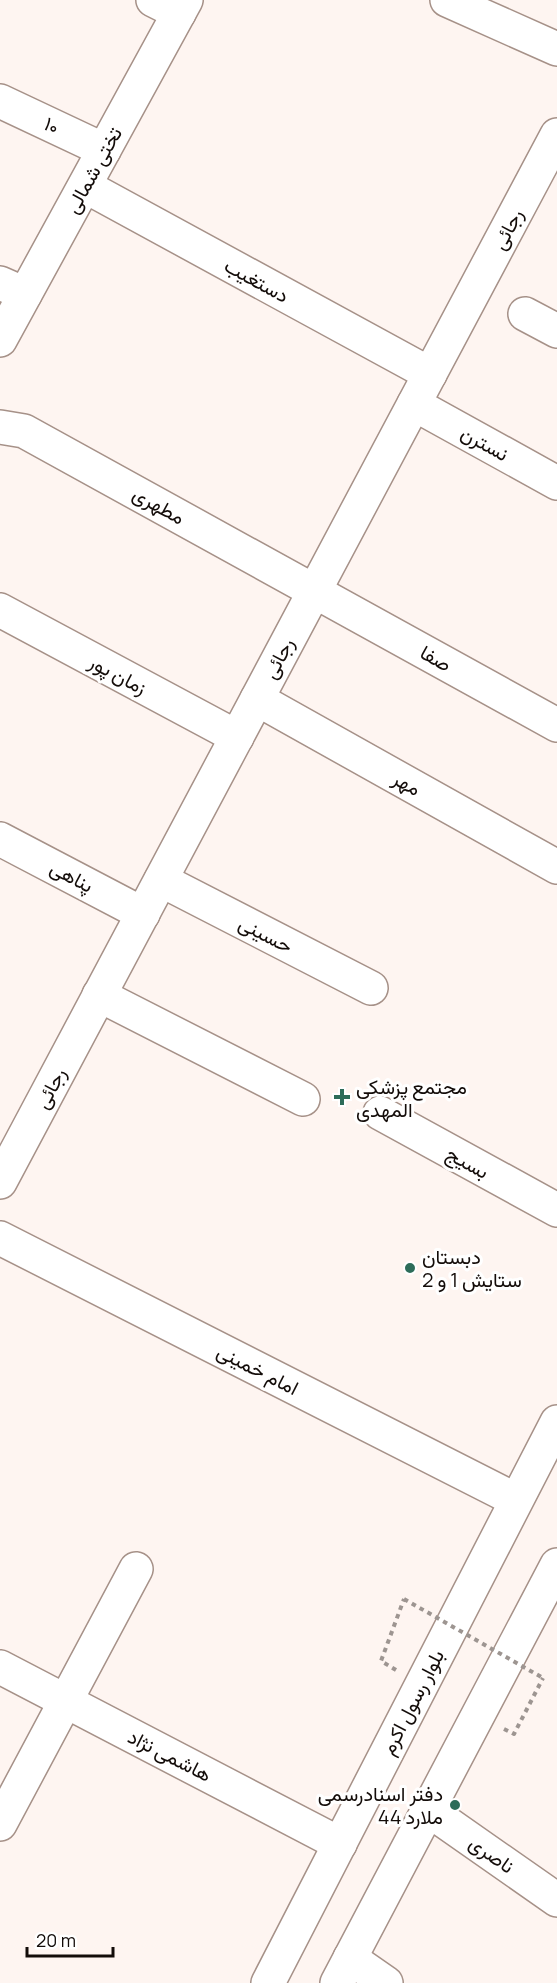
<svg xmlns="http://www.w3.org/2000/svg" width="557" height="1983" viewBox="0 0 557 1983" font-family="Manrope,Vazirmatn,sans-serif">
<style>
.lines{fill:none;stroke-linecap:round;stroke-linejoin:round}
.minor-casing{stroke:#a69188;stroke-width:36}
.major-casing{stroke:#a69188;stroke-width:36}
.path{stroke:#9d9591;stroke-width:4;stroke-dasharray:4.5 4.5;stroke-linecap:butt}
.minor{stroke:#fff;stroke-width:33}
.major{stroke:#fff;stroke-width:33}
.path-bridge{stroke:#9d9591;stroke-width:4;stroke-dasharray:4.5 4.5;stroke-linecap:butt}
.poi-dot{fill:#2d6c59;stroke:#fff;stroke-width:2}
.labels{text-anchor:middle;dominant-baseline:central;stroke-width:6;stroke-linejoin:round;paint-order:stroke}
.street-label{font-size:20px;fill:#130c09;stroke:#fff}
.poi-label{font-size:20px;fill:#130c09;stroke:#fff;text-anchor:start}
</style>
<rect width="100%" height="100%" fill="#fef5f1"/>
<g class="lines">
<defs>
<g id="minor">
<polyline points="153,0 179,13"/>
<polyline points="447,0 557,49"/>
<polyline points="0,101 104,150"/>
<polyline points="85,186 430,374"/>
<polyline points="0,283 25,294"/>
<polyline points="525,314 557,331"/>
<polyline points="0,340 186,0"/>
<polyline points="414,404 557,483"/>
<polyline points="0,427 24,431 557,725"/>
<polyline points="0,610 237,737"/>
<polyline points="257,699 557,867"/>
<polyline points="0,839 143,914"/>
<polyline points="161,880 371,988"/>
<polyline points="99,995 303,1099"/>
<polyline points="380,1113 557,1210"/>
<polyline points="0,1182 557,135"/>
<polyline points="0,1667 340,1844"/>
<polyline points="427,1809 557,1900"/>
<polyline points="0,1824 136,1569"/>
<polyline points="350,1958 386,1983"/>
</g>
<g id="major">
<polyline points="0,1238 516,1500"/>
<polyline points="268,1983 557,1422"/>
<polyline points="337,1983 557,1565"/>
</g>
</defs>
<use href="#minor" class="minor-casing"/>
<use href="#major" class="major-casing"/>
<g class="path">
<polyline points="396,1670 381,1661 404,1599"/>
<polyline points="504,1729 514,1734 543,1678"/>
</g>
<use href="#minor" class="minor"/>
<use href="#major" class="major"/>
<polyline class="path-bridge" points="404,1599 543,1678"/>
</g>
<g class="poi-dot">
<path d="M339 1088h6v6h6v6h-6v6h-6v-6h-6v-6h6z"/>
<circle cx="410" cy="1268" r="6"/>
<circle cx="455" cy="1805" r="6"/>
</g>
<g class="labels">
<g class="street-label">
<text transform="translate(52 125) rotate(25)">۱۰</text>
<text transform="translate(93 170) rotate(-61)">تختی شمالی</text>
<text transform="translate(507 229) rotate(-62)">رجائی</text>
<text transform="translate(257 280) rotate(29)">دستغیب</text>
<text transform="translate(485 443) rotate(29)">نسترن</text>
<text transform="translate(159 505) rotate(29)">مطهری</text>
<text transform="translate(278 658) rotate(-62)">رجائی</text>
<text transform="translate(436 658) rotate(29)">صفا</text>
<text transform="translate(118 674) rotate(28)">زمان پور</text>
<text transform="translate(407 783) rotate(29)">مهر</text>
<text transform="translate(72 876) rotate(28)">پناهی</text>
<text transform="translate(266 934) rotate(27)">حسینی</text>
<text transform="translate(50 1088) rotate(-62)">رجائی</text>
<text transform="translate(468 1162) rotate(29)">بسیج</text>
<text transform="translate(258 1369) rotate(27)">امام خمینی</text>
<text transform="translate(412 1702) rotate(-63)">بلوار رسول اکرم</text>
<text transform="translate(170 1755) rotate(27)">هاشمی نژاد</text>
<text transform="translate(492 1854) rotate(35)">ناصری</text>
</g>
<g class="poi-label">
<text x="356" y="1086">مجتمع پزشکی<tspan x="356" dy="23">المهدی</tspan></text>
<text x="422" y="1256">دبستان<tspan x="422" dy="23">ستایش 1 و 2</tspan></text>
<text x="443" y="1793" text-anchor="end">دفتر اسنادرسمی<tspan x="443" dy="23">44 ملارد</tspan></text>
</g>
</g>
<path d="M27 1947v9h86v-9" fill="none" stroke="#130c09" stroke-width="3"/>
<text x="36" y="1947" font-size="18" fill="#130c09" stroke="#ffffff" stroke-width="4.5" paint-order="stroke">20 m</text>
</svg>
